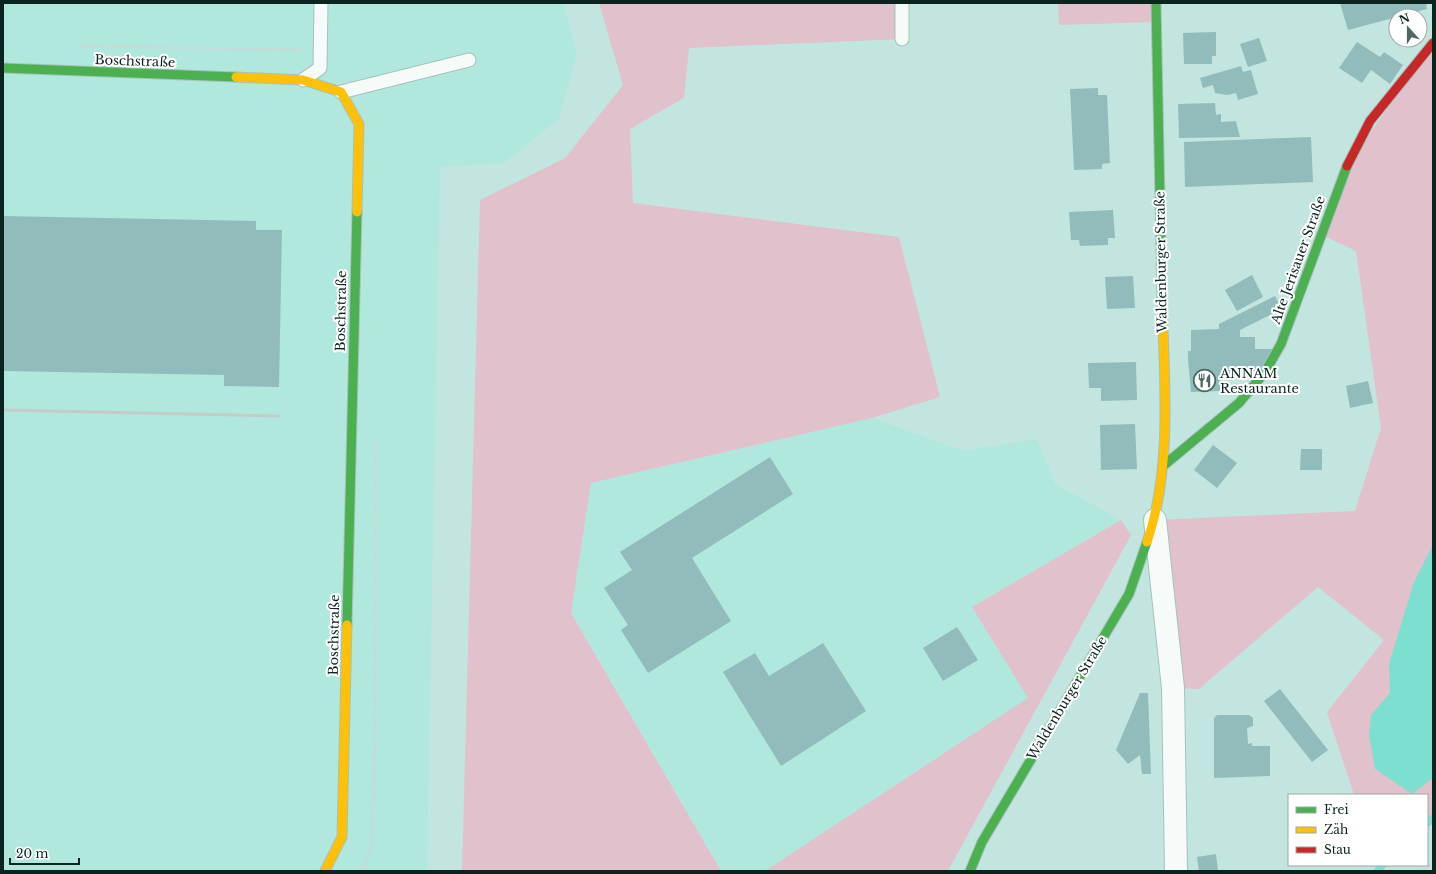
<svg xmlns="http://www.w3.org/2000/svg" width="1436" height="874" viewBox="0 0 1436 874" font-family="'Libre Baskerville',serif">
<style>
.built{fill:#b1e8dd}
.green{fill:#e1c1cc}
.water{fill:#7ddfcf}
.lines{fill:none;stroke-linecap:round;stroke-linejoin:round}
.stream{stroke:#7ddfcf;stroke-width:7}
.building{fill:#92bcbb}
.lane-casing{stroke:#a6c1bc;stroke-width:15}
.street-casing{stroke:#a6c1bc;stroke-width:24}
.fast-casing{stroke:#a6c1bc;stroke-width:11}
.slow-casing{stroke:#a6c1bc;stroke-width:11}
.jam-casing{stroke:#a6c1bc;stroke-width:11}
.path{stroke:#ccd7d5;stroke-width:2.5;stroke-dasharray:4 2;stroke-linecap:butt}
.lane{stroke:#f6fbfa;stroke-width:13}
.street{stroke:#f6fbfa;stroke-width:22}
.fast{stroke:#4caf50;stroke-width:9}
.slow{stroke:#ffc107;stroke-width:9}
.jam{stroke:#c62828;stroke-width:9}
.rail{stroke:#c3cccb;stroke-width:3}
.labels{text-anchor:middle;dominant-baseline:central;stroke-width:4;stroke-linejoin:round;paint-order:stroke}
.street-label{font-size:13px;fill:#0b2420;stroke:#fff}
.poi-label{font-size:13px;fill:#0b2420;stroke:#fff;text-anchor:start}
</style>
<rect width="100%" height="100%" fill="#c3e5df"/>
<g class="built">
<polygon points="3,3 563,3 577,54 559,119 504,163 440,167 427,871 3,871"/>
<polygon points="872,418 964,451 1037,439 1055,484 1121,520 972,607 1029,698 765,871 721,871 571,612 591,483"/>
</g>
<g class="green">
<polygon points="599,3 902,3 902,39 689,48 684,98 630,129 633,203 899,237 940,397 872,418 591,483 571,613 721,871 462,871 480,200 565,158 623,85"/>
<polygon points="1058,3 1156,3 1156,22 1059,25"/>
<polygon points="1433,43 1433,817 1427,822 1427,795 1354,795 1327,712 1384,640 1318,587 1199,689 1173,688 1155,520 1355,511 1381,428 1356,251 1322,235 1346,168"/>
<polygon points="1121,520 1131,535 948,871 765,871 1028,698 972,607"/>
</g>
<polygon class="water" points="1433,545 1433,778 1412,794 1375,769 1369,735 1371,715 1390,693 1389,664 1414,582"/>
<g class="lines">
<g class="stream">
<polyline points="1427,824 1433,818"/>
<polyline points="1377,871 1383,865"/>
</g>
</g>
<g class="building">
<polygon points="1340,3 1426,3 1427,9 1348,30"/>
<polygon points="1216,32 1216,56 1212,56 1212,64 1184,64 1183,33"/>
<polygon points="1259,38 1267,61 1248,67 1240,44"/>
<polygon points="1357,42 1380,57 1384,52 1403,65 1390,84 1371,70 1362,83 1339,68"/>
<polygon points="1241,66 1243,72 1251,70 1258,94 1238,100 1236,93 1227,95 1215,93 1213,85 1203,88 1200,78"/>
<polygon points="1098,88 1098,95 1107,95 1110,163 1102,164 1102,169 1074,170 1070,89"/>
<polygon points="1215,103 1216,115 1221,114 1221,122 1236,121 1240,137 1179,138 1178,104"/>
<polygon points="1311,137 1313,182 1185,187 1184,142"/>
<polygon points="1113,210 1115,238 1108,238 1108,245 1080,246 1079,240 1071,240 1069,212"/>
<polygon points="3,216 256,221 256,230 282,230 279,387 224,386 224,375 3,371"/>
<polygon points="1252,275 1263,297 1237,311 1225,290"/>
<polygon points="1133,276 1135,308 1107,309 1105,277"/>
<polygon points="1275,296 1282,309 1240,330 1240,337 1255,337 1255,349 1274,349 1263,371 1250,371 1251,377 1220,378 1220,391 1191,392 1188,360 1188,351 1191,351 1191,330 1219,329 1219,324"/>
<polygon points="1136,362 1137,400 1101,401 1101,388 1089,388 1088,363"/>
<polygon points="1368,381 1373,403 1350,408 1346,386"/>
<polygon points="1135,424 1137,469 1101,470 1100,425"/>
<polygon points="1213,445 1237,463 1217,488 1194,470"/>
<polygon points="1301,449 1322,449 1322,470 1300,470"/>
<polygon points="770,457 793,494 692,558 731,621 648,673 621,630 628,625 604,588 632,570 620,552"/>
<polygon points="957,627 978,660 943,681 923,648"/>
<polygon points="823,643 866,711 781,766 723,672 755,653 769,676"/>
<polygon points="1280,689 1328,750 1312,762 1264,701"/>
<polygon points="1140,693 1148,693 1151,774 1142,774 1140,755 1128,764 1116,750"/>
<polygon points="1217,715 1249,715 1253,718 1253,726 1247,728 1248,744 1252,743 1252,746 1270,746 1270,776 1214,778 1214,718"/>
<polygon points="1216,854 1218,871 1199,871 1197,857"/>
</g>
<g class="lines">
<defs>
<g id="lane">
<polyline points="902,3 902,39"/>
<polyline points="303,80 320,68 321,3"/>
<polyline points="341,92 469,60"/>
</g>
<polyline id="street" points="1155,520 1173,688 1176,871"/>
<g id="fast">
<polyline points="1156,3 1162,298"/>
<polyline points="3,68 236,77"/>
<polyline points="1163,466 1239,403 1265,372 1281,344 1347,166"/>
<polyline points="347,625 357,212"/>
<polyline points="970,871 982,842 1129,594 1147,542"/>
</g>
<g id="slow">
<polyline points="236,77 303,80 341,92 359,124 357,212"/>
<path d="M1147 542C1173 468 1164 375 1162 298"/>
<polyline points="325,871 342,837 347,625"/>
</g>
<polyline id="jam" points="1347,166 1370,121 1433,43"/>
</defs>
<use href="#lane" class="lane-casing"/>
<use href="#street" class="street-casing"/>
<use href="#fast" class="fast-casing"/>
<use href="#slow" class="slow-casing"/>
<use href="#jam" class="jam-casing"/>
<g class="path">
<polyline points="81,46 302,50"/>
<polyline points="361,871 372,845 375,738 376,440"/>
<polyline points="1423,871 1433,862"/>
</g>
<use href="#lane" class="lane"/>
<use href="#street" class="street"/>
<use href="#fast" class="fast"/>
<use href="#slow" class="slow"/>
<use href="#jam" class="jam"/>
<polyline class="rail" points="3,410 279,416"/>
</g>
<defs>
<symbol id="restaurant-ring" viewBox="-11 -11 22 22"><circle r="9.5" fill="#fff" stroke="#4b6863" stroke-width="1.5"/><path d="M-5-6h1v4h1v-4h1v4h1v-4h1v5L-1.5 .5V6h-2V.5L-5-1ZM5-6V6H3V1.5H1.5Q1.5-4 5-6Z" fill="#4b6863"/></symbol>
</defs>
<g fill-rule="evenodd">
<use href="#restaurant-ring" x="1192" y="368" width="25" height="25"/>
</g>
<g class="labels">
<g class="street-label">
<text transform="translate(135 61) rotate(2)">Boschstraße</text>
<text transform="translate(1298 260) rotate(-70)">Alte Jerisauer Straße</text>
<text transform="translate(1161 262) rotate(-91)">Waldenburger Straße</text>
<text transform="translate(341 311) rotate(-89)">Boschstraße</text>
<text transform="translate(334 635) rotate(-89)">Boschstraße</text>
<text transform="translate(1067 698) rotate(-59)">Waldenburger Straße</text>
</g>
<g class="poi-label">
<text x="1220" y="373">ANNAM<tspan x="1220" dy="15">Restaurante</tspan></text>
</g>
</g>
<rect width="1436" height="874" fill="none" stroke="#0b2420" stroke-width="8"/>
<rect x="1288" y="794" width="140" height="72" fill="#ffffff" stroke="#9da7a6"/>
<rect x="1296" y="807" width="20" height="6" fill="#4caf50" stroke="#9da7a6"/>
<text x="1324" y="814" font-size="12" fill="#0b2420">Frei</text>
<rect x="1296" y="827" width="20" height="6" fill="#ffc107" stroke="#9da7a6"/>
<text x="1324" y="834" font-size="12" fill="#0b2420">Zäh</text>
<rect x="1296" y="847" width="20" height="6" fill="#c62828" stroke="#9da7a6"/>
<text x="1324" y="854" font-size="12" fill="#0b2420">Stau</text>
<g transform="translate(1408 28) rotate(339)"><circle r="19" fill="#ffffff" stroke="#9da7a6"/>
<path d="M0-3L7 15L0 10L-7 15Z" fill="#4b6863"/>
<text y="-6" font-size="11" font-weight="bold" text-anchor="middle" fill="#0b2420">N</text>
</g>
<path d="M10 858v6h69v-6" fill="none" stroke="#0b2420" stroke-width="2"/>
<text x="16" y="858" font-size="12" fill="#0b2420" stroke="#ffffff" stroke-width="3" paint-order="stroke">20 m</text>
</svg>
